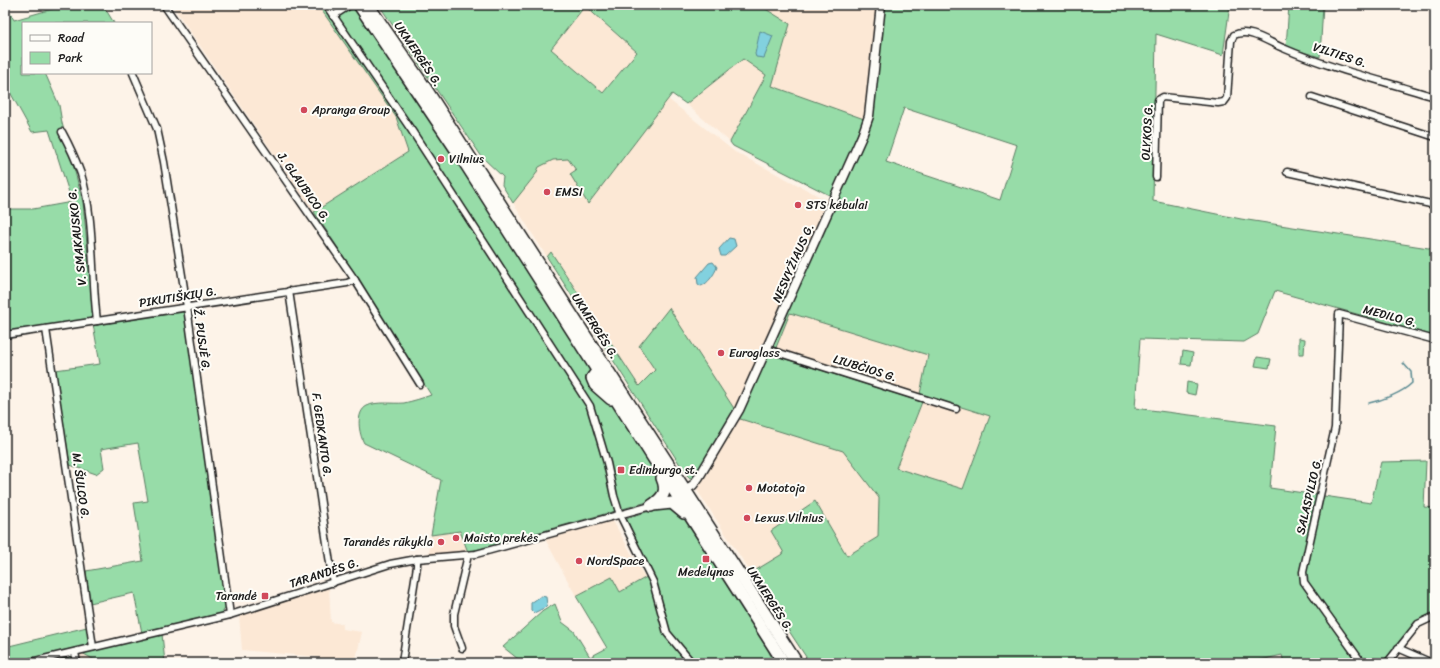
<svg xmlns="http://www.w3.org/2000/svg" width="1440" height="668" viewBox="0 0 1440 668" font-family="Sriracha,sans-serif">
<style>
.built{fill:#fce8d5}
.green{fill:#97dca8;stroke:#5a7c62;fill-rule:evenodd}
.water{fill:#82d1df;stroke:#598991}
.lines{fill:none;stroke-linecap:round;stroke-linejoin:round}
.stream{stroke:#598991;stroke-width:1.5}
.street-casing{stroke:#1c1c1c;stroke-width:9}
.secondary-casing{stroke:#1c1c1c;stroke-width:11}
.highway-casing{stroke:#1c1c1c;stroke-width:14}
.street{stroke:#fdfcf7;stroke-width:6}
.secondary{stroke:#fdfcf7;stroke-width:8}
.highway{stroke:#fdfcf7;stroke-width:11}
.poi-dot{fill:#d1495b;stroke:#fdfcf7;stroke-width:1.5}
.labels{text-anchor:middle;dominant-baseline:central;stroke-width:4;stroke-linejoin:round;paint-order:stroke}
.street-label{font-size:12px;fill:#1c1c1c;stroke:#fdfcf7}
.poi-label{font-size:12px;fill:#1c1c1c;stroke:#fdfcf7;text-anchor:start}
</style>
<rect width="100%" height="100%" fill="#fdf3e8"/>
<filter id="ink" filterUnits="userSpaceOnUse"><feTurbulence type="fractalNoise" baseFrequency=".025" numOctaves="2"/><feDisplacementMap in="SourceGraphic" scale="8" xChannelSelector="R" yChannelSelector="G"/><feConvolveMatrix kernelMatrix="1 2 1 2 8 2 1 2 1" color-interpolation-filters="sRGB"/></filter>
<g filter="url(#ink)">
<g class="built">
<polygon points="172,5 318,5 396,117 408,152 314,212"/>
<polygon points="766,5 877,5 864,119 772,86 790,24 764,8"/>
<polygon points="585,6 637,52 603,93 551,49"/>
<polygon points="743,59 766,75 730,142 686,104"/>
<polygon points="668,99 735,152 830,202 735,410 655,370 639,386 551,253 547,257 513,203 536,174 538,167 553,160 568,159 576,170 570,174 588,204"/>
<polygon points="790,313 928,355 920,394 990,416 963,489 896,468 922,403 773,355"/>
<polygon points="737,418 844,451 879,498 878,537 847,556 815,501 771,531 784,553 751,573 697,490 704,474"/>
<polygon points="613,521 645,578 620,592 612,578 576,596 545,539"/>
<polygon points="461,531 468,552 429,555 431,535"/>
<polygon points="329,588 331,622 343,624 342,629 362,632 355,663 345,663 317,657 242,650 239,615"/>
<polygon points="82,653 96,661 100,663 81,663 78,654"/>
</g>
<g class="green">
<polygon points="5,5 14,20 66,5 103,5 114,23 23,23 23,73 45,73 59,105 62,123 83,202 94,319 5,333 5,209 33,209 72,202 49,130 32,132 5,83"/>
<path d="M318 5H352L428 117 663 483 664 487 651 501 468 552 460 531 431 535 441 480 364 443C359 434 355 412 367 406 376 401 393 404 404 403 413 401 423 398 431 395L360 281 314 212 408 152 396 117Z"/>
<path d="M379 5H766L764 8 790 24 772 86 864 119 831 196 733 146 730 142 766 75 743 59 686 104 672 94 588 204 570 174 576 170 568 159 553 160 539 167 536 174 513 203 502 185 503 177 482 157ZM585 6 637 52 603 93 551 49Z"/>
<path d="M885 5H1230L1223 55 1156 34 1153 201 1241 219 1435 249V336L1275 291 1258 334 1244 342 1140 339 1135 408 1276 426 1270 488 1371 503 1381 462 1426 461 1424 507 1435 508V613C1412 620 1397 643 1385 663H1284L1282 655 1248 663H810L751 573 784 553 771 531 815 501 847 556 878 537 879 498 843 451 737 418 764 366 868 132 872 119ZM904 108 1017 145 1000 200 886 162ZM790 313 928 355 920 394 990 416 963 489 896 468 922 402 773 355Z"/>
<polygon points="1289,5 1323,5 1320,57 1286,47"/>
<polygon points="551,252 639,386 655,370 639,346 669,308 735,410 694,478 690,478 686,474 547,257"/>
<polygon points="184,310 226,607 222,613 142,633 134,593 90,603 86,571 143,561 134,503 148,501 138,443 101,449 104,468 96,474 70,465 55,370 100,364 93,324"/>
<polygon points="1299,338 1305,339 1304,354 1299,354"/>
<polygon points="1183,351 1193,353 1191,365 1181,364"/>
<polygon points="1257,357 1271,359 1269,368 1255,366"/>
<polygon points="1187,382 1197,384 1195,395 1186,393"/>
<polygon points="667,506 679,511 769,652 774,663 685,663 682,661 680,663 523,663 503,647 543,611 555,604 562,622 574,631 590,657 607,648 576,596 612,577 620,592 652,574 626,518"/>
<polygon points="87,627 89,641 83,647 17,663 5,663 5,647"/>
<polygon points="162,634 165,663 100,663 82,653"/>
<polygon points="78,654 81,663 39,663"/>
</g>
<g class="water">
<polygon points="760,31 773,36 764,58 756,57 755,54"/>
<polygon points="729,238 734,239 736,246 725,256 721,256 719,249"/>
<path d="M713 262 717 267C715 273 708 284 701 286L698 284 697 277 709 263Z"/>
<polygon points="541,596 546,597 547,605 544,608 534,613 531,610 531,603"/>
</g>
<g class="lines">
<path class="stream" d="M1369 403C1383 400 1402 393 1412 383L1411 372 1403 363"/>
<defs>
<g id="street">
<polyline points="164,5 355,280 420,384"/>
<polyline points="326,5 412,131 590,406 607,463 614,496 620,515 653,582 667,633 692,663"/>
<polyline points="333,16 350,5"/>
<polyline points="133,73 157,129 164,162 187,307 230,615"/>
<polyline points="1312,97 1435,137"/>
<path d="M62 132C69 145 76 160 81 174 95 219 91 273 97 321"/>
<polyline points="1287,172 1435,205"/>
<path d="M1156 177 1158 100 1163 97 1218 103 1224 102 1227 98 1231 41 1234 35C1250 28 1268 42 1283 48 1331 69 1384 81 1435 97"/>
<polyline points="289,291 333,583"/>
<polyline points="46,329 93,647"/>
<polyline points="5,335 347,283 355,280"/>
<polyline points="767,349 956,409"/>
<polyline points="462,648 454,626 454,614 468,555"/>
<polyline points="1398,648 1432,663"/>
<polyline points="75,652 77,663"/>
<polyline points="402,662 417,566 417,559"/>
<polyline points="27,663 230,615 390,564 417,559 476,554 651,506"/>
<polyline points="1362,663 1304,582 1303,572 1335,428 1339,314 1435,340"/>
<polyline points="1387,663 1418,624 1435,616"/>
</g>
<polyline id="secondary" points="685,490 693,485 699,477 739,410 862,136 869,116 881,5"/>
<g id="highway">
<polyline points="359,5 463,160 784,663"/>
<polyline points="368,5 426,89 797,663"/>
<polyline points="604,374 601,372 595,374 592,378 595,385 611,399"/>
<polyline points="653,505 672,503 684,513"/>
<path d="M651 506C663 498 668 492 662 478"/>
</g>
</defs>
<use href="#street" class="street-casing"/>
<use href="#secondary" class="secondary-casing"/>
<use href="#highway" class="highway-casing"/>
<use href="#street" class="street"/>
<use href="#secondary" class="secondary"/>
<use href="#highway" class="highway"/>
</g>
</g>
<g class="poi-dot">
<circle cx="304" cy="110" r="4"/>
<circle cx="441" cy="159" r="4"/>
<circle cx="547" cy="192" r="4"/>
<circle cx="798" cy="205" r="4"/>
<circle cx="721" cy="353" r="4"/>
<rect x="617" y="466" width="8" height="8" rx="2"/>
<circle cx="749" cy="488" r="4"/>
<circle cx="747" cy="518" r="4"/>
<circle cx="456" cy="538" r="4"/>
<circle cx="441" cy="542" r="4"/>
<rect x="702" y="555" width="8" height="8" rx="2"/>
<circle cx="579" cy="561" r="4"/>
<rect x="261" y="592" width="8" height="8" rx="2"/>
</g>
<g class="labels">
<g class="street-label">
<text transform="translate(418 54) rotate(56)">UKMERGĖS G.</text>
<text transform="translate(1340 55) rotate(18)">VILTIES G.</text>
<text transform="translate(1147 132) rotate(-87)">OLYKOS G.</text>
<text transform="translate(304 187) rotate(55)">J. GLAUBICO G.</text>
<text transform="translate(77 237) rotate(-96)">V. SMAKAUSKO G.</text>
<text transform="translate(793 263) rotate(-66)">NESVYŽIAUS G.</text>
<text transform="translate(178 297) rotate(-9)">PIKUTIŠKIŲ G.</text>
<text transform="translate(1390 316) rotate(15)">MEDILO G.</text>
<text transform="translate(595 326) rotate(57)">UKMERGĖS G.</text>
<text transform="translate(202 340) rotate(82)">Ž. PUSJĖ G.</text>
<text transform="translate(865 368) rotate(17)">LIUBČIOS G.</text>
<text transform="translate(322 435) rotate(82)">F. GEDKANTO G.</text>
<text transform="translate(81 486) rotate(82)">M. ŠULCO G.</text>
<text transform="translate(1309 496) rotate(-77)">SALASPILIO G.</text>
<text transform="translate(324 573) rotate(-18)">TARANDĖS G.</text>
<text transform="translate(770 599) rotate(57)">UKMERGĖS G.</text>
</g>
<g class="poi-label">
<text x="312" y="110">Apranga Group</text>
<text x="449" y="159">Vilnius</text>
<text x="555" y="192">EMSI</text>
<text x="806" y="205">STS kėbulai</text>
<text x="729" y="353">Euroglass</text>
<text x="629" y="470">Edinburgo st.</text>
<text x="757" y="488">Mototoja</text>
<text x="755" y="518">Lexus Vilnius</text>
<text x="464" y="538">Maisto prekės</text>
<text x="433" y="542" text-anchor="end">Tarandės rūkykla</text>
<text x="587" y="561">NordSpace</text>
<text x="706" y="572" text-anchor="middle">Medelynas</text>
<text x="257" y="596" text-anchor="end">Tarandė</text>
</g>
</g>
<rect width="1440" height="668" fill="none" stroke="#fdfcf7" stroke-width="20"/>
<rect x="10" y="10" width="1420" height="648" fill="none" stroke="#1c1c1c" stroke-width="1.5" filter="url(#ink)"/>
<rect x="22" y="22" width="130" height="52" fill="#fdfcf7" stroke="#a3a29f"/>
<rect x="30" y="35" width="20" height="6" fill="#fdfcf7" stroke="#a3a29f"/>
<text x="58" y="42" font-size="12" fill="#1c1c1c">Road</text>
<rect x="30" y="52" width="20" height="12" fill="#97dca8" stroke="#a3a29f"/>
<text x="58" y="62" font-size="12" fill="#1c1c1c">Park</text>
</svg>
